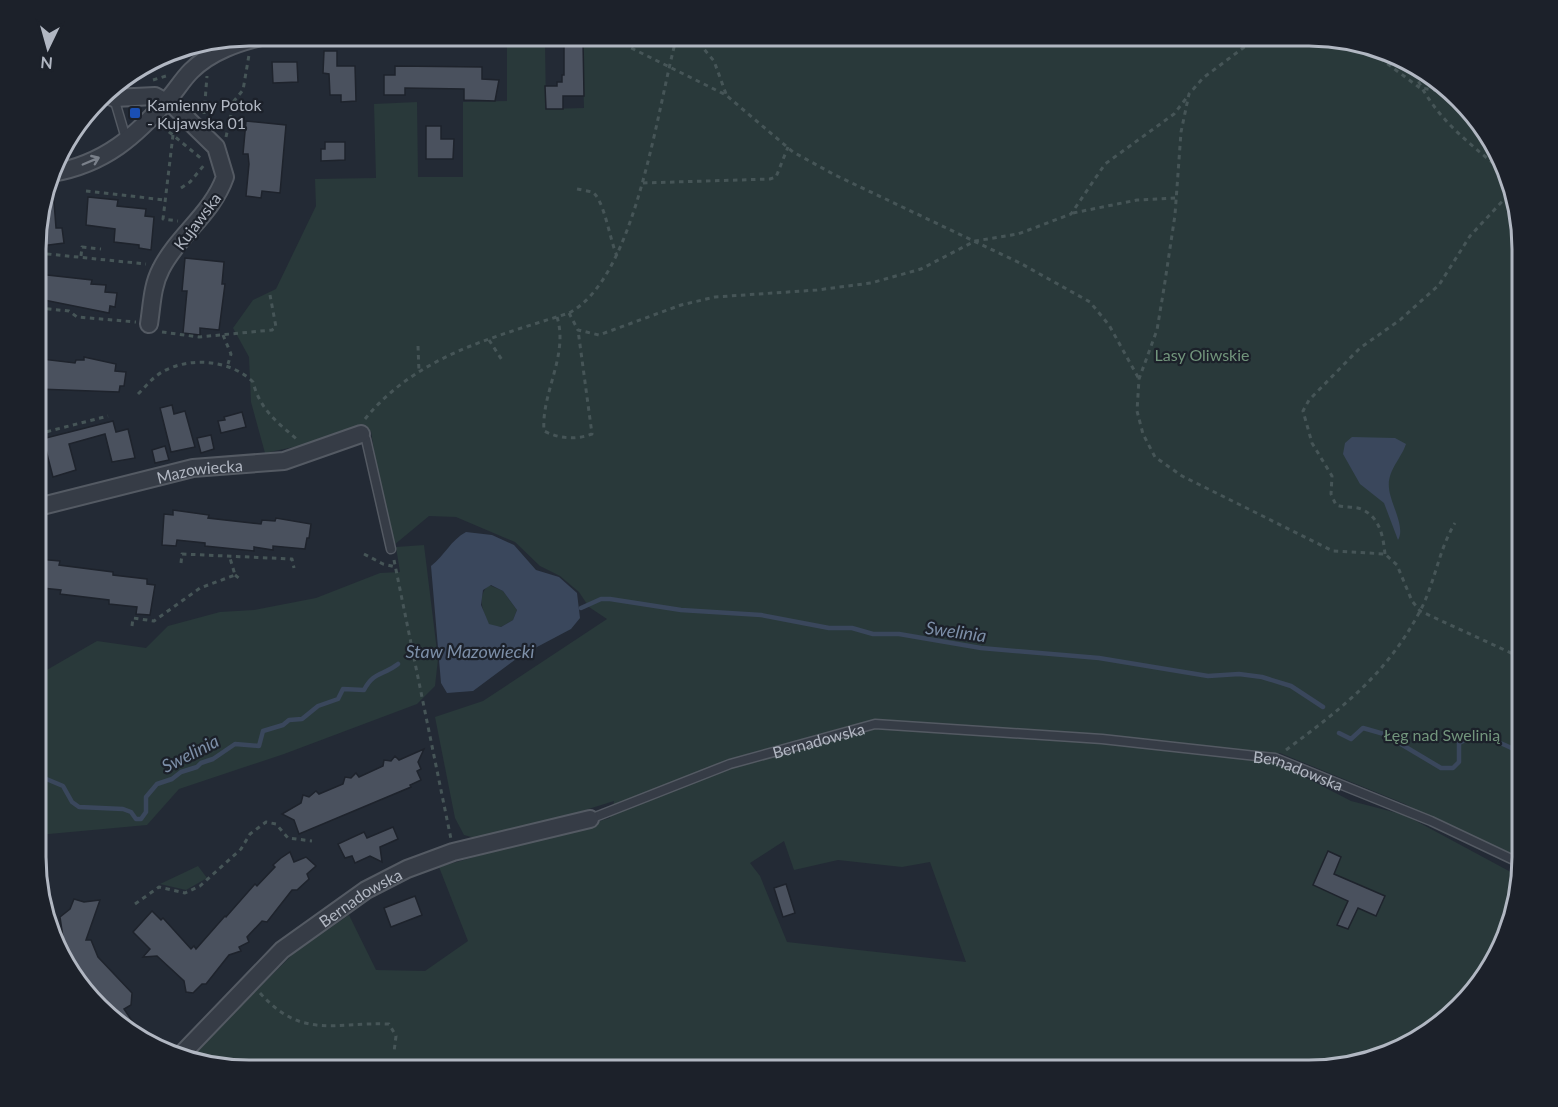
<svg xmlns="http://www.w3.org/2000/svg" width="1558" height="1107" viewBox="0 0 1558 1107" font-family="Lato,sans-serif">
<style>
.green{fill:#29393a;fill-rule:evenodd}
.water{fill:#3a475c;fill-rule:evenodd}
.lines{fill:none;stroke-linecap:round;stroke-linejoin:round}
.stream{stroke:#3a475c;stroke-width:4.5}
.building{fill:#4a515e;stroke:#1e232c;stroke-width:1.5}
.service-casing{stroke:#545a63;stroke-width:11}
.minor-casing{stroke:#545a63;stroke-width:20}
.path{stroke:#465557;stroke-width:3;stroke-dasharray:4.5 4.5;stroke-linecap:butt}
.service{stroke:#363c46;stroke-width:8}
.minor{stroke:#363c46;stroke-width:16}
.oneway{stroke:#7a808a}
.transit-dot{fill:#1a4fb4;stroke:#1c212a;stroke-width:2}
.labels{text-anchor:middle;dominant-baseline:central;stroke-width:4.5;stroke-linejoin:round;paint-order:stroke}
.poi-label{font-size:16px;fill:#b1b7c2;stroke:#1c212a;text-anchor:start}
.street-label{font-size:16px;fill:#b1b7c2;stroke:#1c212a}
.park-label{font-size:16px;fill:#72957c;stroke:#1c212a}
.water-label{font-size:18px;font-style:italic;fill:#7c8ea7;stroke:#1c212a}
.rim{fill:none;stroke:#b1b7c2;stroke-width:3}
</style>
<rect width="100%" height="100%" fill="#232a35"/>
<g class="green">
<path d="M582 36H1322L1378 47 1439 80 1500 155 1522 236V868L1405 804 1280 753 1268 758 1351 801 1405 815 1520 877 1506 939 1478 988 1403 1049 1309 1071H236L188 1059 294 953 349 915 376 970 425 971 468 941 439 867 610 818 614 801 486 841 464 835 455 818 435 717 483 701 607 619 589 607 579 592 560 576 540 566 515 542 456 517 429 516 394 545 382 503 371 431 265 453 251 402 249 357 233 328 253 300 276 289 316 206 315 179 376 178 374 104 417 102 418 177H463V102L507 101V43L545 42 546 109 584 108ZM784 841 794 870 838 860 902 867 930 862 966 962 787 942 760 876 750 863Z"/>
<polygon points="424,545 438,659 435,686 417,704 284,754 179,789 147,825 38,835 38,675 97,641 146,648 168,626 220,612 254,610 316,598 380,573 400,572 396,547"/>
<path d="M489 585 503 591 517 610 513 620 501 627 489 625C483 612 476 596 489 585Z"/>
<polygon points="198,866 207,878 186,890 160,884"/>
</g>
<g class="water">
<path d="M1352 437 1395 438 1406 444C1401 459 1387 471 1389 488 1390 503 1406 527 1398 540L1384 503 1360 484 1343 454 1345 443Z"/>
<path d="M466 532 492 535 514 545 536 570 559 577 577 593 580 618 571 629 520 656 473 691 447 693 441 683 431 566C445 555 451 540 466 532ZM491 585 503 591 517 610 513 620 501 627 489 624 481 605 483 590Z"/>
</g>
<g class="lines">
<g class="stream">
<polyline points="581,608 601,599 610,599 681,610 761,615 829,628 852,628 873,634 899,634 981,648 1099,658 1208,676 1239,674 1262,677 1291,686 1323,707"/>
<path d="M1339 733 1351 739 1363 728 1384 734 1441 768H1453L1459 762V743C1481 730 1500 743 1522 753"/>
<path d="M38 769 44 778 63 786 72 802 79 807 123 809 131 812 136 819H141L146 812V797L157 784 172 779 181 772 197 767 201 763 213 759 235 744 259 746 263 731 283 725 289 720 302 719 318 706 338 699 343 689 364 690C374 671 383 676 398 664"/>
</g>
</g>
<g class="building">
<polygon points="564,41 583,41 584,96 563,96 563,109 546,109 545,86 557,86 557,82 562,82 562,75 564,75"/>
<polygon points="324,51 337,51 337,66 355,66 356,101 341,102 341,95 330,95 329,74 323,73"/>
<polygon points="272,62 297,62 298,82 273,83"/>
<polygon points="395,66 482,67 482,79 499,80 495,101 464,100 464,89 405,88 405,95 384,95 384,75 395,75"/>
<polygon points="246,121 286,125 280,193 262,191 261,198 246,196 249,164 248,154 243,154"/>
<polygon points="426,126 441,126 441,139 454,139 453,159 426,159"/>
<polygon points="325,142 345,142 345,160 321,161 321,149 325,149"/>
<polygon points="88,197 118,200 117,206 146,209 145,216 154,217 151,250 139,248 139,245 114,242 115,229 86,225"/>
<polygon points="44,201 54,201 56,228 62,228 64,243 41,246 39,217"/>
<polygon points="185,258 224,262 222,284 225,284 219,330 200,328 200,335 183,333 187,291 182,291"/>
<polygon points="38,274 92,280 91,284 106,285 105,292 117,293 115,307 110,306 109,313 39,299"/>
<polygon points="84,357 116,364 115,371 126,372 124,386 120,386 119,392 38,389 38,363 41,363 42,359 75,363 76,360 84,360"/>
<polygon points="172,405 174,414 185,411 195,447 171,452 160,408"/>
<polygon points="242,412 246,427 221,433 218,421 225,420 224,417"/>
<polygon points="113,421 116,432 128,429 135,458 112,462 105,434 69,444 76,470 53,477 46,450 38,452 38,440"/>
<polygon points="211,435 214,449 201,453 197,438"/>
<polygon points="165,446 169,460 155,463 152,450"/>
<polygon points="173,510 209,515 208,518 261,524 262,520 275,521 276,518 311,524 309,538 307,538 305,549 273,546 273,550 254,547 254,551 205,546 205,543 177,540 176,546 162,545 164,514 173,515"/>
<polygon points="38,559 60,561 59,565 113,572 113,575 147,579 147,584 155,585 150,615 136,614 137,607 109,604 109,600 60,594 61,590 42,588 43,585 38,584"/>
<polygon points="424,749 418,762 421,769 417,771 421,780 410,785 411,787 299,834 294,820 282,814 301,803 303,795 309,797 316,791 319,794 343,784 345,777 351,778 356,773 359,777 383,766 384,760 391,761 395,756 399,760"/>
<polygon points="393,827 398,839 380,847 382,862 370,856 355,863 352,856 345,858 338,844 364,832 367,838"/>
<polygon points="1328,851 1341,857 1334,874 1385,896 1376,916 1358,908 1348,929 1337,925 1348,901 1313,885"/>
<polygon points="290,852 294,862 306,857 316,866 307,874 309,879 297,890 292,890 267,922 262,921 247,937 249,942 239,947 241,951 229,955 206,984 202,984 193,993 186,992 184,981 157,956 143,957 150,949 133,932 152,911 161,920 163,918 191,949 194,946 196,949 225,916 226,917 255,884 257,886 275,867 273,865 281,858"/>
<polygon points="786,884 795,913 783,917 774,888"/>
<polygon points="415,896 422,915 391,927 384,908"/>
<polygon points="74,899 84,902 100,900 86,940 91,940 98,957 132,993 131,1005 124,1009 147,1043 119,1027 90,993 66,958 68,957 59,944 64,944 60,917 70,909"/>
</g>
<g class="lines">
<defs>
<g id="service">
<polyline points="114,98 127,142"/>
<polyline points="361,434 366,439 391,549"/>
<path id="s1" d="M590 819 730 764 875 724 1102 739 1275 758 1431 821 1522 864"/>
</g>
<g id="minor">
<polyline points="316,36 362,36"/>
<path d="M106 92 114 98 155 96 175 107 216 147 225 177C212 214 178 235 161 269 152 286 152 305 149 324"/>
<path d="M52 173C105 164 136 136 170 97 177 89 183 79 191 71 211 51 239 42 265 36"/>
<path id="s2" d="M38 507 193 468 284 461 361 434"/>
<path id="s3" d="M179 1057 282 950 366 890 407 869 453 852 590 819"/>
</g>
</defs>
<use href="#service" class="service-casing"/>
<use href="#minor" class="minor-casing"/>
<g class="path">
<polyline points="607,36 726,95 793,152 835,175 1020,263 1090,302 1109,325 1139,379"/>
<polyline points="693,36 714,61 726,94"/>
<polyline points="1259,36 1203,78 1189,94 1181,132 1175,215 1164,288 1157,330 1139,379 1137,411 1143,434 1155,457 1182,476 1333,551 1385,554 1397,565 1412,601 1420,611 1522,658"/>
<polyline points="1339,40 1377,56 1420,88 1448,92"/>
<path d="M1411 65C1431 115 1464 139 1504 172"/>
<polyline points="153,80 166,76"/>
<polyline points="204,114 207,76"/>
<polyline points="162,126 203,160"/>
<polyline points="173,135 163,219 178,221"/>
<polyline points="226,137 234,101 243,90 249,55"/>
<polyline points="643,183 770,179 776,177 788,147"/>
<polyline points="181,188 190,182 205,164"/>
<path d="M577 189C582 190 588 191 592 192 604 198 610 241 617 256"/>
<polyline points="86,191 165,200"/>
<polyline points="1073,213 1137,200 1176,198"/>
<polyline points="38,253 146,264"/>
<polyline points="81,256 82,247 101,249"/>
<polyline points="38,308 69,311 77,317 136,322"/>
<polyline points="569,313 578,330 599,335 681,305 715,297 817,290 871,283 921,269 975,241 1018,234 1071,214 1105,164 1174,114 1188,96"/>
<path d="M557 317C569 355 541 393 544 431 560 439 576 440 592 434L578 330"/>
<polyline points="162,332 199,337 272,330 276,327 270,295"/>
<polyline points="223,335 231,354 228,364"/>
<polyline points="489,340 502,360"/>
<polyline points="418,346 419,372"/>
<path d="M138 394C146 386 152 378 162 372 190 356 231 360 253 382 260 410 278 423 299 441"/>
<path d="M365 419C417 355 495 337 569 313 637 277 657 107 677 36"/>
<polyline points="38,434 108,416"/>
<polyline points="364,554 383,564 396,567"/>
<path d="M1385 554C1383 536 1380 517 1361 509 1353 506 1344 508 1336 505L1331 494 1332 476 1312 443 1303 411 1309 400 1360 348 1400 320 1439 285 1470 236 1510 193"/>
<polyline points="394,560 451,839"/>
<polyline points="181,563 182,554 292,559 294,568"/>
<polyline points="235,575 240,579"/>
<polyline points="132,626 133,618 154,621 200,588 235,575 230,558"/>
<path d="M1286 750C1342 708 1385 676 1419 613 1435 584 1438 551 1455 523"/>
<polyline points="135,904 159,887 185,893 200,886 241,849 250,834 266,822 276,824 288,838 312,841"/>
<path d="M260 993C302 1040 334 1022 389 1024L396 1036 394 1052"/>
</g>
<use href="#service" class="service"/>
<use href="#minor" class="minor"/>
</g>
<defs><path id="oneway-shaft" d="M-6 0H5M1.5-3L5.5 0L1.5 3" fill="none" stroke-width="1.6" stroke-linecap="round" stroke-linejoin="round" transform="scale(1.5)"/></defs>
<use class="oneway" href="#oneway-shaft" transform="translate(91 161) rotate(-23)"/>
<rect class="transit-dot" x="129" y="107" width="12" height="12" rx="3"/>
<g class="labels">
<g class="poi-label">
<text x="147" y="104">Kamienny Potok<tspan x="147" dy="18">- Kujawska 01</tspan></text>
</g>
<g class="street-label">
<text transform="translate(197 221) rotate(-53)">Kujawska</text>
<text stroke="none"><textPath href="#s2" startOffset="166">Mazowiecka</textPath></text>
<text stroke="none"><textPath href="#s1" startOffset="242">Bernadowska</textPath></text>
<text stroke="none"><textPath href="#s1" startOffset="728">Bernadowska</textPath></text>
<text stroke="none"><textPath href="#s3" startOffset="243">Bernadowska</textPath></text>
</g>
<g class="park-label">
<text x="1202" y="354">Lasy Oliwskie</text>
<text x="1442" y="734">Łęg nad Swelinią</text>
</g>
<g class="water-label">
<text transform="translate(956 631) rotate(8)">Swelinia</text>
<text x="470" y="651">Staw Mazowiecki</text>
<text transform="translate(190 753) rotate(-27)">Swelinia</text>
</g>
</g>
<path d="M0 0H1558V1107H0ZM249 46H1309A203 203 0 0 1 1512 249V857A203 203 0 0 1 1309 1060H249A203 203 0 0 1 46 857V249A203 203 0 0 1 249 46Z" fill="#1c212a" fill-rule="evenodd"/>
<path class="rim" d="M249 46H1309A203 203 0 0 1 1512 249V857A203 203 0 0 1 1309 1060H249A203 203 0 0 1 46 857V249A203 203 0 0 1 249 46Z"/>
<g transform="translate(48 48) rotate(185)" stroke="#1c212a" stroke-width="4.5" paint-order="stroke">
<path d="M0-4.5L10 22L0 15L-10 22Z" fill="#b1b7c2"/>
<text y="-9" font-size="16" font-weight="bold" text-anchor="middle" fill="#b1b7c2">N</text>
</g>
</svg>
